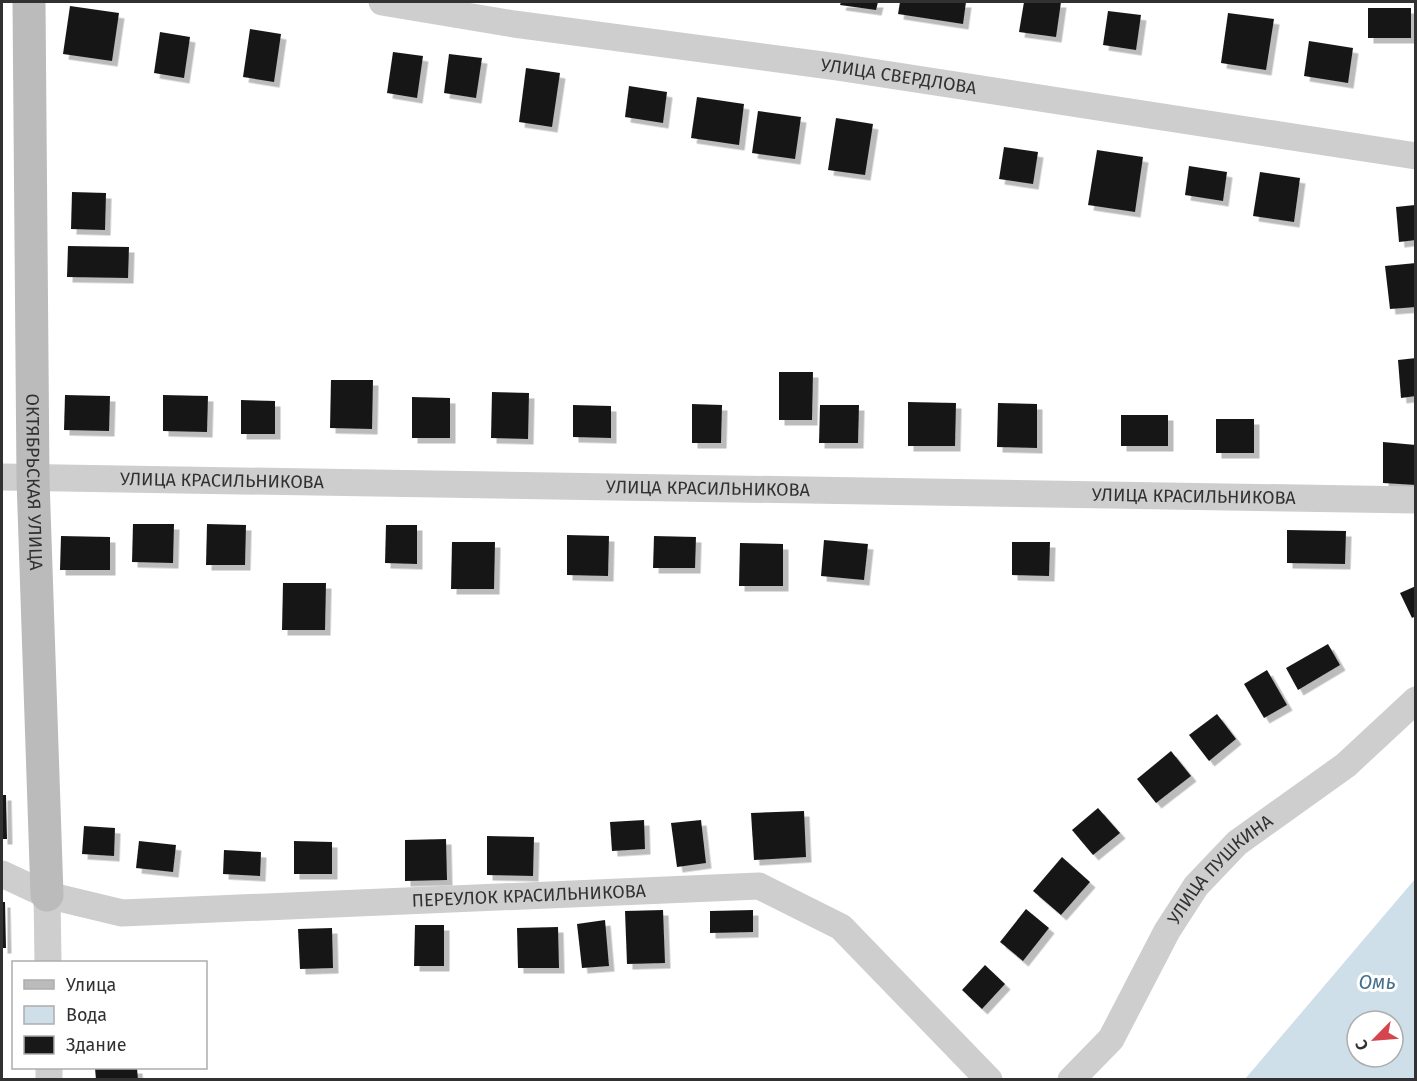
<svg xmlns="http://www.w3.org/2000/svg" width="1417" height="1081" viewBox="0 0 1417 1081" font-family="'Fira Sans',sans-serif">
<style>
.water{fill:#cfdfea;fill-rule:evenodd}
.building{fill:#181818;filter:url(#shadow)}
.lines{fill:none;stroke-linecap:round;stroke-linejoin:round}
.street{stroke:#cecece;stroke-width:27}
.secondary{stroke:#bbb;stroke-width:33}
.labels{text-anchor:middle;dominant-baseline:central;stroke-width:6;stroke-linejoin:round;paint-order:stroke}
.street-label{font-size:18px;fill:#313131;stroke:#fff}
.water-label{font-size:20px;font-style:italic;fill:#46708c;stroke:#fff}
</style>
<defs>
<filter id="shadow"><feDropShadow dx="5.5" dy="5.5" stdDeviation="0" flood-color="#0004"/></filter>
</defs>
<rect width="100%" height="100%" fill="#fff"/>
<path class="water" d="M1415 879V1079H1245ZM1357 1021H1393V1057H1357Z"/>
<g class="building">
<polygon points="841,2 878,2 876,10 840,5"/>
<polygon points="900,2 966,2 963,24 898,14"/>
<polygon points="1024,2 1061,2 1056,37 1019,32"/>
<polygon points="70,6 119,13 112,61 63,54"/>
<rect x="1368" y="8" width="43" height="30"/>
<polygon points="1108,11 1141,15 1136,50 1103,45"/>
<polygon points="1228,13 1274,19 1266,70 1221,63"/>
<polygon points="250,29 281,34 274,82 243,77"/>
<polygon points="160,32 190,37 184,78 154,73"/>
<polygon points="1309,41 1353,48 1348,83 1304,76"/>
<polygon points="393,52 423,56 417,98 387,93"/>
<polygon points="449,54 482,58 476,98 444,93"/>
<polygon points="526,68 560,73 552,127 519,122"/>
<polygon points="629,86 667,92 663,123 625,117"/>
<polygon points="697,97 744,104 739,145 691,138"/>
<polygon points="758,111 801,117 795,159 752,153"/>
<polygon points="836,118 873,124 865,175 828,170"/>
<polygon points="1004,147 1038,152 1033,184 999,179"/>
<polygon points="1097,150 1143,157 1135,212 1088,205"/>
<polygon points="1189,166 1227,172 1223,201 1185,195"/>
<polygon points="1260,172 1300,178 1294,222 1253,216"/>
<polygon points="72,192 106,193 105,230 71,229"/>
<polygon points="1415,205 1416,240 1399,242 1396,207"/>
<polygon points="68,246 129,247 128,278 67,277"/>
<polygon points="1416,263 1416,307 1390,309 1385,266"/>
<polygon points="1416,358 1416,396 1401,398 1398,360"/>
<polygon points="779,372 813,372 812,420 779,420"/>
<polygon points="331,380 373,380 372,429 330,428"/>
<polygon points="492,392 529,393 528,439 491,438"/>
<polygon points="65,395 110,396 109,431 64,430"/>
<polygon points="163,395 208,396 207,432 163,431"/>
<polygon points="412,397 450,398 450,438 412,438"/>
<polygon points="241,400 275,401 275,434 241,434"/>
<polygon points="908,402 956,403 955,446 908,446"/>
<polygon points="998,403 1037,404 1037,448 997,447"/>
<polygon points="692,404 722,405 721,443 692,443"/>
<polygon points="573,405 611,406 611,438 573,437"/>
<polygon points="820,405 859,405 858,443 819,443"/>
<rect x="1121" y="415" width="47" height="31"/>
<rect x="1216" y="419" width="38" height="34"/>
<polygon points="1383,442 1416,445 1416,485 1383,483"/>
<polygon points="133,524 174,524 173,563 132,562"/>
<polygon points="207,524 246,525 245,565 206,565"/>
<polygon points="386,525 417,525 417,564 385,563"/>
<polygon points="1287,530 1346,531 1345,564 1287,563"/>
<polygon points="567,535 609,536 608,576 567,575"/>
<polygon points="61,536 110,537 110,570 60,570"/>
<polygon points="654,536 696,537 695,568 653,568"/>
<polygon points="824,540 868,544 864,580 821,576"/>
<polygon points="452,542 495,542 494,589 451,589"/>
<polygon points="1012,542 1050,542 1049,576 1012,575"/>
<polygon points="740,543 783,544 783,586 739,586"/>
<polygon points="283,583 326,583 325,630 282,630"/>
<polygon points="1416,586 1416,616 1412,618 1400,593"/>
<polygon points="1328,644 1340,665 1298,690 1286,668"/>
<polygon points="1267,670 1287,705 1264,718 1244,684"/>
<polygon points="1217,714 1236,739 1209,761 1189,735"/>
<polygon points="1171,751 1191,776 1156,803 1137,779"/>
<polygon points="2,795 6,795 7,839 2,839"/>
<polygon points="1098,808 1120,833 1093,855 1072,830"/>
<polygon points="804,811 806,857 754,860 751,813"/>
<polygon points="644,820 645,849 612,851 610,822"/>
<polygon points="701,820 706,863 677,867 671,823"/>
<polygon points="84,826 115,828 114,856 82,854"/>
<polygon points="487,836 534,837 533,876 487,875"/>
<polygon points="446,839 447,880 405,881 405,840"/>
<polygon points="139,841 176,845 173,872 136,868"/>
<polygon points="294,841 332,842 332,874 294,874"/>
<polygon points="224,850 261,852 260,876 223,874"/>
<polygon points="1062,857 1090,882 1061,915 1033,891"/>
<polygon points="2,902 5,902 6,948 2,948"/>
<polygon points="1026,909 1049,928 1023,961 1000,942"/>
<polygon points="663,910 665,963 627,964 625,911"/>
<polygon points="753,910 753,932 710,933 710,911"/>
<polygon points="605,920 609,966 582,968 577,924"/>
<polygon points="415,925 444,925 444,966 414,966"/>
<polygon points="558,927 559,968 518,968 517,928"/>
<polygon points="332,928 333,968 300,969 298,929"/>
<polygon points="985,965 1005,984 982,1009 962,990"/>
<polygon points="95,1068 137,1068 138,1080 96,1080"/>
</g>
<g class="lines">
<g class="street">
<path id="s1" d="M382 2 514 24 838 67 1416 156"/>
<path id="s2" d="M2 477 1416 500"/>
<path id="s3" d="M2 874 47 895 122 913 759 886 841 927 989 1080"/>
<polyline points="47,895 48,962"/>
<polyline points="49,1068 49,1080"/>
<path id="s4" d="M1071 1080 1111 1039 1167 931 1196 886 1237 843 1346 765 1416 700"/>
</g>
<path class="secondary" id="s5" d="M29 2 33 479 47 895"/>
</g>
<g class="labels">
<g class="street-label">
<text stroke="none"><textPath href="#s1" startOffset="522">УЛИЦА СВЕРДЛОВА</textPath></text>
<text stroke="none"><textPath href="#s5" startOffset="480">ОКТЯБРЬСКАЯ УЛИЦА</textPath></text>
<text stroke="none"><textPath href="#s2" startOffset="220">УЛИЦА КРАСИЛЬНИКОВА</textPath></text>
<text stroke="none"><textPath href="#s2" startOffset="706">УЛИЦА КРАСИЛЬНИКОВА</textPath></text>
<text stroke="none"><textPath href="#s2" startOffset="1192">УЛИЦА КРАСИЛЬНИКОВА</textPath></text>
<text stroke="none"><textPath href="#s4" startOffset="261">УЛИЦА ПУШКИНА</textPath></text>
<text stroke="none"><textPath href="#s3" startOffset="534">ПЕРЕУЛОК КРАСИЛЬНИКОВА</textPath></text>
</g>
<g class="water-label">
<text x="1377" y="982">Омь</text>
</g>
</g>
<rect width="1417" height="1081" fill="none" stroke="#313131" stroke-width="6"/>
<rect x="12" y="961" width="195" height="108" fill="#ffffff" stroke="#adadad" stroke-width="1.5"/>
<rect x="24" y="980" width="30" height="9" fill="#bbbbbb" stroke="#adadad" stroke-width="1.5"/>
<text x="66" y="991" font-size="18" fill="#313131">Улица</text>
<rect x="24" y="1006" width="30" height="18" fill="#cfdfea" stroke="#adadad" stroke-width="1.5"/>
<text x="66" y="1021" font-size="18" fill="#313131">Вода</text>
<rect x="24" y="1036" width="30" height="18" fill="#181818" stroke="#adadad" stroke-width="1.5"/>
<text x="66" y="1051" font-size="18" fill="#313131">Здание</text>
<g transform="translate(1375 1039) rotate(245)"><circle r="28" fill="#ffffff" stroke="#adadad" stroke-width="1.5"/>
<path d="M0-4.5L10 22L0 15L-10 22Z" fill="#d5454e"/>
<text y="-9" font-size="16" font-weight="bold" text-anchor="middle" fill="#313131">С</text>
</g>
</svg>
